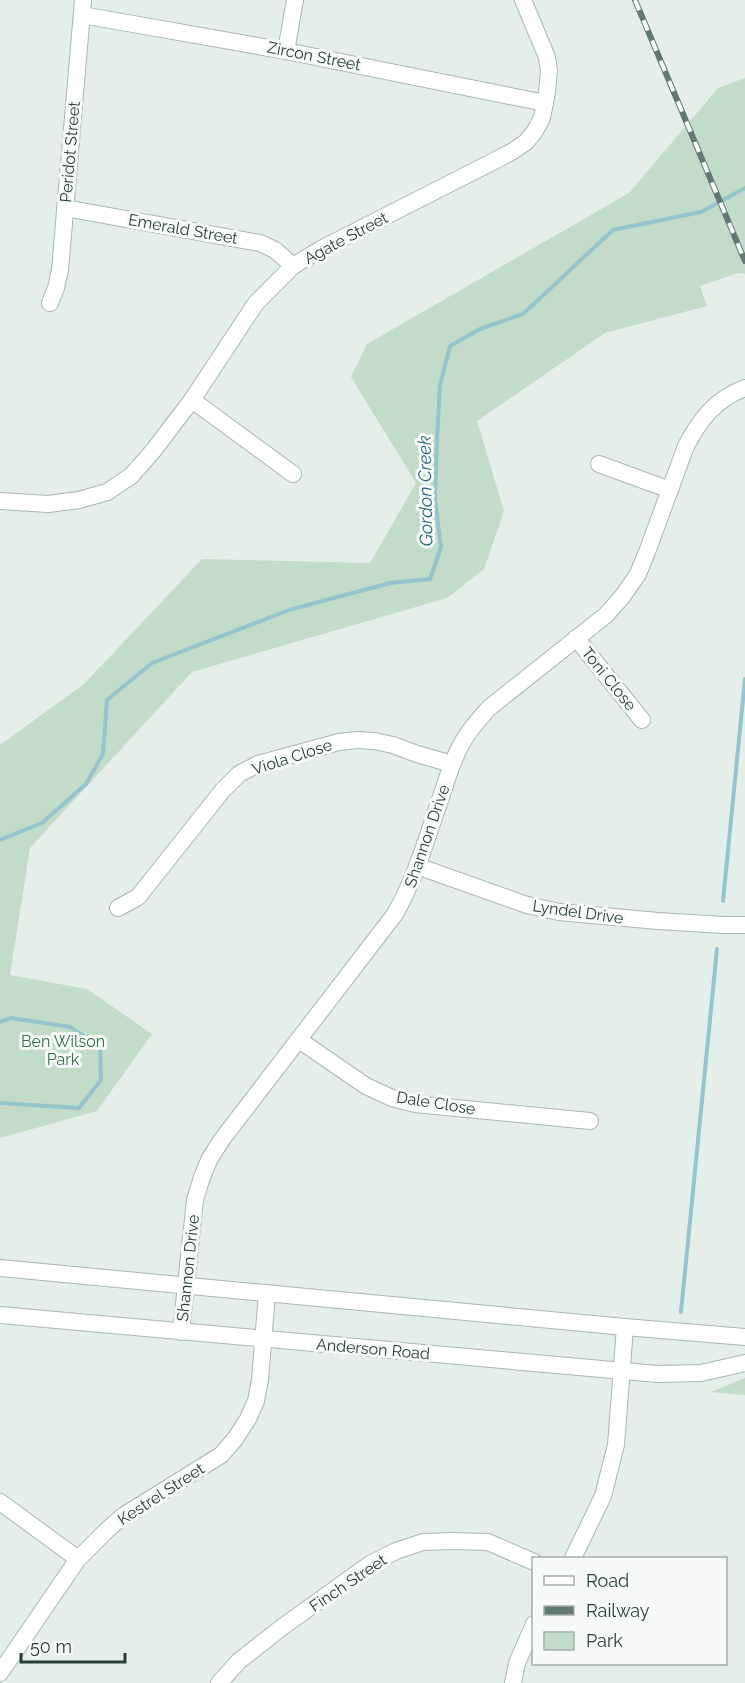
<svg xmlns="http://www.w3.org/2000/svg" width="745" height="1683" viewBox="0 0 745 1683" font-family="Raleway,sans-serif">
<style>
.green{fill:#c2dcc9}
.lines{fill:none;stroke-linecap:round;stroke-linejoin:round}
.stream{stroke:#95c4cc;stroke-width:4}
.minor-casing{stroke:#a9b6b1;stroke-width:18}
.minor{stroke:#fff;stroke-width:16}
.rail-casing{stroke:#627973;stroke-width:6}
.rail{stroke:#f7faf8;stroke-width:4;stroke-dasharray:11;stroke-linecap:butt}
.labels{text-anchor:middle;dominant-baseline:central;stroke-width:6;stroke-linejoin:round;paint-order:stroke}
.street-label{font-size:16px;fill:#273e38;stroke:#f7faf8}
.park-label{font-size:16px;fill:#35714c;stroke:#f7faf8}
.water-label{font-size:18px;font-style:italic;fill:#266774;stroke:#f7faf8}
</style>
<rect width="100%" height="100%" fill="#e6eeea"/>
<g class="green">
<polygon points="745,78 745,274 738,273 700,286 707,306 605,333 477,421 504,511 484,569 447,598 192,672 30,848 10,975 87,989 152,1034 97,1111 0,1138 0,745 84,684 202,559 370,563 416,483 351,377 367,344 629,193 718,88"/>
<polygon points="745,1378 745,1395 711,1392"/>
</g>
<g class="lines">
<g class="stream">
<polyline points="0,840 42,823 86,784 103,754 107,700 152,663 289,610 390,583 430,579 441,547 435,501 437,439 440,385 450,346 480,329 523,314 613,230 701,212 745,188"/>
<polyline points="723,901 745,679"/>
<polyline points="0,1022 11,1018 70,1027 100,1047 101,1080 79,1108 0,1103"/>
<polyline points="681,1312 717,949"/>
</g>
<defs>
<g id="minor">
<polyline points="82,15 286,51 545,103"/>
<polyline points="286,51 295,0"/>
<polyline points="65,208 260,243 275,250 293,266"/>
<polyline points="50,303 56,288 60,270 83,0"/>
<polyline points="192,400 293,474"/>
<polyline points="599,464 670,490"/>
<polyline points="0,501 48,504 79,500 107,492 131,476 153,451 192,400 256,303 293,266 321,249 498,159 513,151 526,142 535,131 542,118 547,92 549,70 547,57 523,0"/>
<polyline points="576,638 642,720"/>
<polyline points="417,866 527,905 559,912 658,921 724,925 745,925"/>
<polyline points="118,908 138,897 223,790 239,774 258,764 339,742 357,740 374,741 393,745 417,754 452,764"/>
<polyline points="299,1040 366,1086 392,1098 415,1104 590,1121"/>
<polyline points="0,1268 625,1327 745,1337"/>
<polyline points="0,1315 657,1374 701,1373 745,1363"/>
<path d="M181 1332 195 1200 202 1177 210 1158 223 1138 395 914C416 877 427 837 441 797 447 779 452 761 461 745 468 731 479 719 489 708L606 615 622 597 638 574 647 552 686 446C700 419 716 399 745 388"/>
<polyline points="0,1502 78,1559"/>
<polyline points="573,1558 603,1496 616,1445 625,1327"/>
<polyline points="0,1673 78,1559 106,1531 123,1516 221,1455 235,1439 248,1419 256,1401 260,1380 267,1293"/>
<polyline points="219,1683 239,1661 281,1628 370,1564 396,1551 423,1542 452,1541 488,1542 534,1562"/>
<polyline points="513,1683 517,1663 534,1624"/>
</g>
</defs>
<use href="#minor" class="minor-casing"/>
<use href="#minor" class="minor"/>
<defs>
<polyline id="rail" points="635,0 745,261"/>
</defs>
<use href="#rail" class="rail-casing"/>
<use href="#rail" class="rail"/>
</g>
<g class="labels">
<g class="street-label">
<text transform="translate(314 56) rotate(11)">Zircon Street</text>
<text transform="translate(70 152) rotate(-85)">Peridot Street</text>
<text transform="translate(183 229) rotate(10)">Emerald Street</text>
<text transform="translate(346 238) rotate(-28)">Agate Street</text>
<text transform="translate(609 679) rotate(51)">Toni Close</text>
<text transform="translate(292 757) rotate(-18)">Viola Close</text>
<text transform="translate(427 836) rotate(-71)">Shannon Drive</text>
<text transform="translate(578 912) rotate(8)">Lyndel Drive</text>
<text transform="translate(436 1103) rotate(9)">Dale Close</text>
<text transform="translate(188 1268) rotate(-84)">Shannon Drive</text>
<text transform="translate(373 1349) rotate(5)">Anderson Road</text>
<text transform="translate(161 1494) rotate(-33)">Kestrel Street</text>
<text transform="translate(348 1583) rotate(-34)">Finch Street</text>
</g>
<g class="park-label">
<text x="63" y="1041">Ben Wilson<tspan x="63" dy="18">Park</tspan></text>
</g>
<g class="water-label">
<text transform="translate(425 491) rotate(-91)">Gordon Creek</text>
</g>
</g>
<rect x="532" y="1557" width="195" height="108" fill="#f7faf8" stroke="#a4afab" stroke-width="1.5"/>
<rect x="544" y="1576" width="30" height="9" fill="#ffffff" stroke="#a4afab" stroke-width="1.5"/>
<text x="586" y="1587" font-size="18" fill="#273e38">Road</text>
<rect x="544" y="1606" width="30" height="9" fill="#627973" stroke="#a4afab" stroke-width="1.5"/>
<text x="586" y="1617" font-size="18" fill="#273e38">Railway</text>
<rect x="544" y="1632" width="30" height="18" fill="#c2dcc9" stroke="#a4afab" stroke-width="1.5"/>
<text x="586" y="1647" font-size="18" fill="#273e38">Park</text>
<path d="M21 1653v9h104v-9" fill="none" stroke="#273e38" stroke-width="3"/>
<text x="30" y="1653" font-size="18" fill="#273e38" stroke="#f7faf8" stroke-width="4.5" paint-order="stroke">50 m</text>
</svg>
